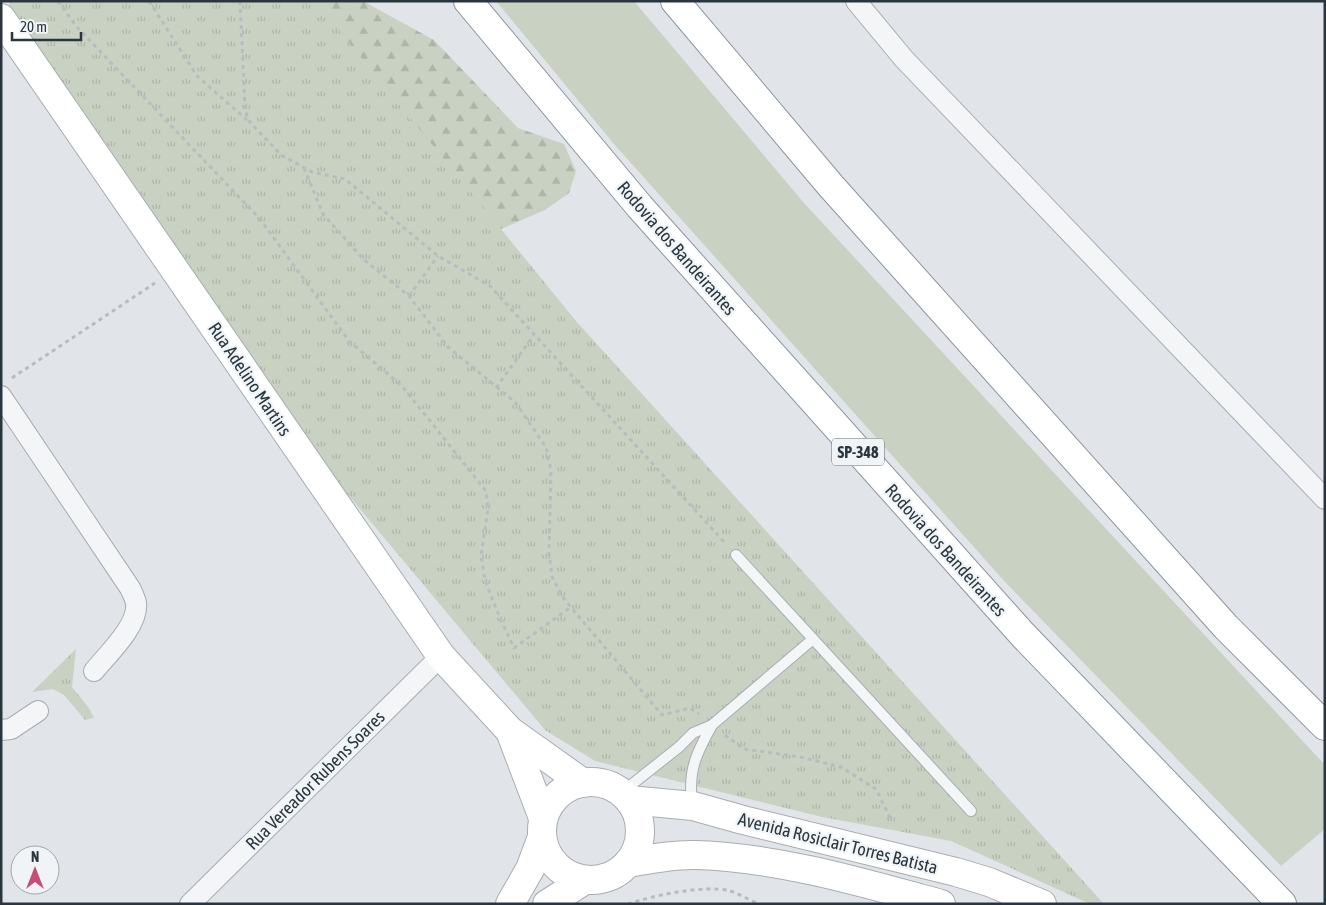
<svg xmlns="http://www.w3.org/2000/svg" width="1326" height="905" viewBox="0 0 1326 905" font-family="'Asap Condensed',sans-serif">
<style>
.green{fill:#c9d2c2}
.forest{fill:url(#forest-firs)}
.park{fill:url(#park-tufts)}
.lines{fill:none;stroke-linecap:round;stroke-linejoin:round}
.lane-casing{stroke:#a6adb3;stroke-width:12}
.street-casing{stroke:#a6adb3;stroke-width:22}
.secondary-casing{stroke:#a6adb3;stroke-width:30}
.highway-casing{stroke:#89959e;stroke-width:30}
.path{stroke:#b7bcc0;stroke-width:3;stroke-dasharray:4 4;stroke-linecap:butt}
.lane{stroke:#f3f5f7;stroke-width:10}
.street{stroke:#f3f5f7;stroke-width:20}
.secondary{stroke:#fff;stroke-width:28}
.highway{stroke:#fff;stroke-width:28}
.labels{text-anchor:middle;dominant-baseline:central;stroke-width:4.5;stroke-linejoin:round;paint-order:stroke}
.shield{fill:#f0f4f6;stroke:#656f76;stroke-width:1}
.shield-label{font-size:16px;font-weight:bold;fill:#2a363f}
.street-label{font-size:18px;fill:#2a363f;stroke:#f0f4f6}
</style>
<defs>
<pattern id="forest-firs" width="22" height="20" patternUnits="userSpaceOnUse" patternTransform="scale(1.25)"><rect width="22" height="20" fill="#c9d2c2"/><path d="M5 1l3.5 6h-7zM16 11l3.5 6h-7z" fill="#adb5a8"/></pattern>
<pattern id="park-tufts" width="24" height="20" patternUnits="userSpaceOnUse" patternTransform="scale(1.25)"><rect width="24" height="20" fill="#c9d2c2"/><path d="M3 7l-1-3M5 7V3M7 7l1-3M15 17l-1-3M17 17v-4M19 17l1-3" fill="none" stroke="#adb5a8"/></pattern>
</defs>
<rect width="100%" height="100%" fill="#e1e5e9"/>
<polygon class="green" points="496,1 634,1 804,203 1325,765 1325,829 1281,866 1006,583 614,144"/>
<polygon class="forest" points="188,1 363,1 434,40 518,128 564,144 576,171 569,193 545,210 485,236"/>
<g class="park">
<polygon points="8,1 315,1 576,321 1104,904 1090,904 951,841 822,817 595,761 545,730 319,460 21,29"/>
<polygon points="76,649 72,687 89,708 94,718 85,720 64,695 53,689 32,692"/>
</g>
<g class="lines">
<defs>
<g id="lane">
<polyline points="736,555 971,811"/>
<polyline points="621,793 679,747 693,733 712,725 813,639"/>
<path d="M692 804C688 770 696 754 712 725"/>
</g>
<g id="street">
<polyline points="856,1 904,59 1325,499"/>
<path d="M1 396 130 588C132 592 135 598 136 603 139 625 108 654 94 671"/>
<polyline points="1,730 11,729 38,711"/>
<polyline points="190,904 441,656"/>
</g>
<g id="secondary">
<polyline points="1,18 441,656 510,731 583,783"/>
<polyline points="510,731 543,818"/>
<circle cx="591" cy="831" r="49"/>
<polyline points="629,800 693,806 743,820 956,872 989,882 1042,904"/>
<path d="M628 863C651 859 674 854 697 855 780 858 861 882 941 904"/>
<polyline points="510,904 530,869 542,837"/>
<polyline points="547,904 585,880"/>
</g>
<g id="highway">
<polyline points="468,1 640,207 1023,635 1282,904"/>
<polyline points="675,1 831,186 1226,627 1325,726"/>
</g>
</defs>
<use href="#lane" class="lane-casing"/>
<use href="#street" class="street-casing"/>
<use href="#secondary" class="secondary-casing"/>
<use href="#highway" class="highway-casing"/>
<g class="path">
<polyline points="58,1 76,26 260,219 349,341 402,386 486,491 488,509 481,556 485,580 499,616 514,648 571,607"/>
<polyline points="149,1 197,76 247,120"/>
<polyline points="240,1 245,108 248,120 281,155 312,172 345,179 438,256 490,286 726,544"/>
<polyline points="304,168 323,214 363,259 409,296 448,347 515,402 546,447 551,471 549,553 552,577 564,599 662,715 690,708 699,714"/>
<polyline points="409,296 438,256"/>
<polyline points="12,378 155,283"/>
<polyline points="496,388 534,335"/>
<polyline points="725,735 744,749 800,757 841,767 876,789 891,820"/>
<path d="M628 904C651 896 706 884 730 891 740 894 749 900 759 904"/>
</g>
<use href="#lane" class="lane"/>
<use href="#street" class="street"/>
<use href="#secondary" class="secondary"/>
<use href="#highway" class="highway"/>
</g>
<g class="labels">
<rect class="shield" x="832" y="438.5" width="52" height="27" rx="4"/>
<g class="shield-label">
<text x="858" y="452">SP-348</text>
</g>
<g class="street-label">
<text transform="translate(677 248) rotate(49)">Rodovia dos Bandeirantes</text>
<text transform="translate(250 379) rotate(56)">Rua Adelino Martins</text>
<text transform="translate(946 550) rotate(48)">Rodovia dos Bandeirantes</text>
<text transform="translate(315 780) rotate(-45)">Rua Vereador Rubens Soares</text>
<text transform="translate(838 843) rotate(14)">Avenida Rosiclair Torres Batista</text>
</g>
</g>
<rect width="1326" height="905" fill="none" stroke="#2a363f" stroke-width="5"/>
<g transform="translate(35 870)"><circle r="24" fill="#f0f4f6" stroke="#a1a8ad"/>
<path d="M0-4L9 19L0 12L-9 19Z" fill="#c64d75"/>
<text y="-8" font-size="14" font-weight="bold" text-anchor="middle" fill="#2a363f">N</text>
</g>
<path d="M12 32v8h69v-8" fill="none" stroke="#2a363f" stroke-width="2.5"/>
<text x="20" y="32" font-size="15" fill="#2a363f" stroke="#f0f4f6" stroke-width="4" paint-order="stroke">20 m</text>
</svg>
